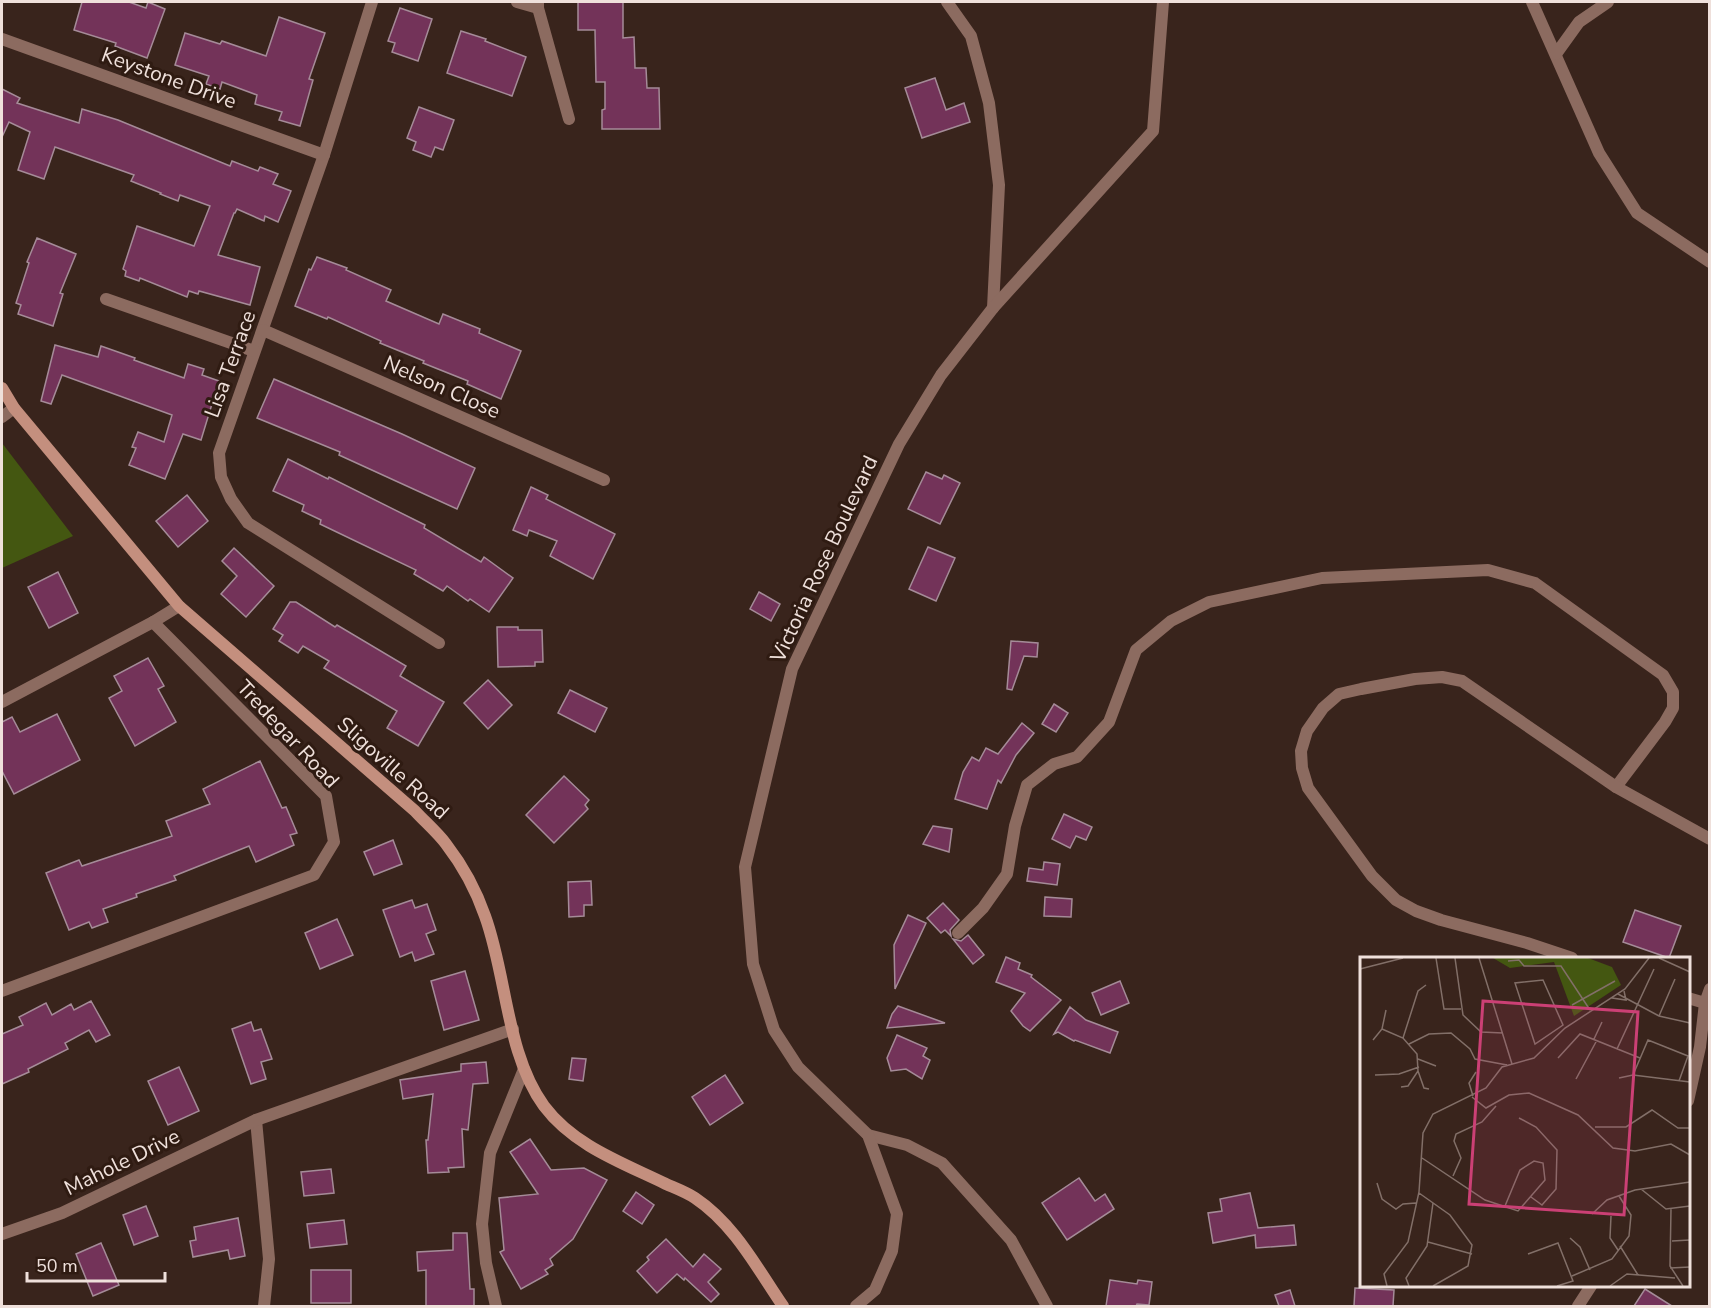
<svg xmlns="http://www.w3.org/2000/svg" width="1711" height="1308" viewBox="0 0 1711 1308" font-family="'Nunito Sans',sans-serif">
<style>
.green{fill:#445711}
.building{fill:#733359;stroke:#a58b98;stroke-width:1.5}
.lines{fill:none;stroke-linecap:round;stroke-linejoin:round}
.street{stroke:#8c6b60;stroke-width:12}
.secondary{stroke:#c48f7e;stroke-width:12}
.labels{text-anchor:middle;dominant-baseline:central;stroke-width:6;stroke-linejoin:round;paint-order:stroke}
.street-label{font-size:21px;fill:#efe0db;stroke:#2f1b12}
.inset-road{fill:none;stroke:#826f68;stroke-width:1.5}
.view{fill:#cb4075;fill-opacity:0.15;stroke:#cb4075;stroke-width:3}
.inset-edge{fill:none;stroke:#efe0db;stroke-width:3}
</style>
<rect width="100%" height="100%" fill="#39241c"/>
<polygon class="green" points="2,443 73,536 2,568"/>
<g class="building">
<polygon points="82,2 129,2 146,8 148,2 165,9 147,58 115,46 116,43 74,30"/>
<polygon points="578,2 623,2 623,38 634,37 635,68 646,68 647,88 659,88 660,129 602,129 602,110 605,109 605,82 596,82 595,30 578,30"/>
<polygon points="400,8 432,19 418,61 392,52 395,43 388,41"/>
<polygon points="279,17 325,33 309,79 313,80 300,126 279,120 282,112 255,104 257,95 222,82 220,89 206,84 209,76 175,65 185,33 220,44 222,41 266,56"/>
<polygon points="461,31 486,39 485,41 526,57 512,96 447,73"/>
<polygon points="935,78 946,110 964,103 970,122 922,138 905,88"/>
<polygon points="2,89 20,98 17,103 79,123 82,109 118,120 230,166 232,161 258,171 260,167 278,174 273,184 291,191 278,222 265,216 264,221 237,209 235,213 234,213 218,255 260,267 250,305 199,291 198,294 189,291 187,297 140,278 139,281 125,276 126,271 123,269 137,226 194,246 210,206 180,195 178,201 160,194 161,193 131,181 134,175 55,147 44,179 18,170 30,132 9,122 2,137"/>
<polygon points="419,107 454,120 443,150 435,147 431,157 413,150 416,142 407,138"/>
<polygon points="37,238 76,254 60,293 63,294 53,326 18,314 21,305 16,303 29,263 27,262"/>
<polygon points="317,257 347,268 346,270 391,290 386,301 439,324 443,314 480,329 479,333 521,351 501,399 467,384 468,381 423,363 424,361 380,343 381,341 328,317 327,319 295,306 309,269 311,270"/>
<polygon points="55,345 98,357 101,346 135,358 134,360 184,378 188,364 204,369 202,375 219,381 201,440 183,434 165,479 129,465 136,448 132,447 138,432 164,442 172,415 62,375 51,404 41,401"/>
<polygon points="274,379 402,434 475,468 457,509 339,455 340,452 257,418"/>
<polygon points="288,459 328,479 329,477 425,525 424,528 481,562 484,557 513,578 489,612 470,599 468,601 447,586 443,591 414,574 416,570 320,524 321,520 302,511 304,505 273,491"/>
<polygon points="926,472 942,479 944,475 960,483 940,524 908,509"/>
<polygon points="531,487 548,495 546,499 615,534 593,579 550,556 557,541 529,530 527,536 513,530"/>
<polygon points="187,495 208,521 178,547 156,521"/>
<polygon points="928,547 955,558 936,601 909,589"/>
<polygon points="234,548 274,586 246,617 221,594 237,576 222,561"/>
<polygon points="58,572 78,613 49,628 28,587"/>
<polygon points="759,592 780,604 771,621 750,609"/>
<polygon points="290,602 296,602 335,627 337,625 406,666 400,676 444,702 418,746 387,728 397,711 324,668 329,661 303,646 298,653 279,641 283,635 273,629"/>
<polygon points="497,627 518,627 518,630 542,630 543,662 535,662 535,666 498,667"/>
<polygon points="1011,641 1038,643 1037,657 1024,656 1012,690 1007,689"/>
<polygon points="148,658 164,686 158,689 176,722 135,746 109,698 122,691 114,676"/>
<polygon points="488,680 512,705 488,729 464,703"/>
<polygon points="570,690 607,708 595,732 558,713"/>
<polygon points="1054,704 1068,713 1056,732 1042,724"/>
<polygon points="57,714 80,760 14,794 2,771 2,722 12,717 20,732"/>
<polygon points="1022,723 1034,733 1016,755 1001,783 998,780 987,809 955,799 963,772 972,757 979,761 986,748 998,754"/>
<polygon points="260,761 282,808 286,807 297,833 290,835 294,845 256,862 249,846 174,876 176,880 136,894 137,897 103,909 108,922 92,928 89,922 69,930 46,873 79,860 82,866 172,836 166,821 210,804 203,789"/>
<polygon points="564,776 589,800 585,805 588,809 554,843 526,815"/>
<polygon points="1064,814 1092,827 1086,840 1076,836 1070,848 1052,839"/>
<polygon points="933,826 952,829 949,852 923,844"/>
<polygon points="393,840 402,864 374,875 364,852"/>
<polygon points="1044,862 1060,864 1057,885 1027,881 1029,868 1043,870"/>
<polygon points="591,881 592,905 584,905 584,916 569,917 568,882"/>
<polygon points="1045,897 1072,899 1071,917 1044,916"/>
<polygon points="412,900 415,908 427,904 436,930 426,934 434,954 415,961 412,952 400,957 383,910"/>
<polygon points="943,903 959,920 950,930 951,936 945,930 941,933 927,918"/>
<polygon points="1635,910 1681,926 1669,958 1623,942"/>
<polygon points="908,915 926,923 895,989 894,945"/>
<polygon points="337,919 353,955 320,969 305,933"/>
<polygon points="968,935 984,955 973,964 953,939 961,941"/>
<polygon points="1006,957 1020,963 1018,969 1032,975 1031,977 1061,1000 1030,1031 1023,1026 1011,1011 1025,993 996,982"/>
<polygon points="465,971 479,1020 444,1030 431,981"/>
<polygon points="1120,981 1129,1003 1101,1015 1092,993"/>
<polygon points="91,1001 110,1035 96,1042 89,1030 65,1043 68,1049 28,1069 29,1072 2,1084 2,1034 23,1025 19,1017 46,1003 52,1015 71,1004 74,1010"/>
<polygon points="898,1006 945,1023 887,1028 892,1014"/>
<polygon points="1070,1007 1086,1020 1118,1032 1110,1053 1075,1040 1074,1041 1058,1032 1054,1034"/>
<polygon points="251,1022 254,1031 261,1029 272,1059 261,1062 266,1079 251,1084 232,1029"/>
<polygon points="897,1035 927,1048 923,1056 930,1060 922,1079 906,1069 891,1071 887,1058"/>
<polygon points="572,1058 586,1059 583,1081 569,1079"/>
<polygon points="486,1062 488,1083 473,1084 468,1130 462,1129 464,1167 448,1168 449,1172 428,1173 426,1140 428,1140 433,1094 403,1099 400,1080 461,1071 461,1064"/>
<polygon points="179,1067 199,1111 168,1125 148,1081"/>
<polygon points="725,1075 743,1103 710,1125 692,1097"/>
<polygon points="530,1139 551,1170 584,1168 607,1180 573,1239 550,1259 553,1265 545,1270 548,1274 521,1289 500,1252 504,1250 499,1198 538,1194 510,1152"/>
<polygon points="331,1169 334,1193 304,1196 301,1172"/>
<polygon points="1079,1178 1095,1201 1105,1194 1114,1209 1067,1240 1042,1203"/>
<polygon points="636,1192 654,1205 642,1224 623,1211"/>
<polygon points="1250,1193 1258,1228 1294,1225 1296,1245 1256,1248 1255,1235 1213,1243 1208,1213 1222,1211 1220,1199"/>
<polygon points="146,1206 158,1236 134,1245 123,1215"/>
<polygon points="238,1218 245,1256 230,1259 228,1250 193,1257 190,1241 196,1240 194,1227"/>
<polygon points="344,1220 347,1244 310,1248 307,1224"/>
<polygon points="453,1233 467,1233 470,1289 474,1289 474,1306 426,1306 426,1270 418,1271 417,1252 453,1250"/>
<polygon points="666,1239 693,1267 704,1254 721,1269 708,1282 719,1294 711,1302 685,1278 684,1280 677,1274 657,1293 637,1271 649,1260 647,1257"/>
<polygon points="101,1243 119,1285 93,1296 76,1254"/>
<rect x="311" y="1270" width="40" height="33"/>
<polygon points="1110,1280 1137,1284 1138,1280 1152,1282 1149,1305 1137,1304 1136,1306 1106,1306"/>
<polygon points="1355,1288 1394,1290 1393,1306 1354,1306"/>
<polygon points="1645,1289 1672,1306 1634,1306"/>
<polygon points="1290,1290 1295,1306 1279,1306 1275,1295"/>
</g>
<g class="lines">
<g class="street">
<polyline points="372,2 324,155 219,453 221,477 231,499 248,523 439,643"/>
<polyline points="517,2 538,8"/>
<polyline points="538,2 538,8 569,119"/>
<polyline points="947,2 971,36 989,103 999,185 993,308"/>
<polyline points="1532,2 1599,153 1637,213 1710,262"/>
<polyline points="2,39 324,155"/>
<polyline points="1556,54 1579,22 1608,2"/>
<polyline points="106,299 254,351"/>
<polyline points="263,330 604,480"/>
<polyline points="2,417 14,408"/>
<polyline points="153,622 179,606"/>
<polyline points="2,702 153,622 326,796 334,842 314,875 2,991"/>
<polyline points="958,933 983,908 1007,874 1015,826 1027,785 1054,764 1077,757 1109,722 1136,650 1171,621 1209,602 1322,578 1488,570 1535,583 1663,675 1673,692 1673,708 1665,722 1616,787"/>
<polyline points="1572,958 1527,943 1441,920 1416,911 1396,900 1372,876 1308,788 1302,768 1301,751 1307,731 1323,708 1339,694 1361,689 1415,679 1442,677 1462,681 1616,787 1710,839"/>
<polyline points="1688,998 1705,1003"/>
<polyline points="1688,1101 1700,1047 1705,1003 1710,989"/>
<polyline points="256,1120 269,1259 264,1306"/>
<polyline points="868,1135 907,1145 942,1163 1011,1240 1047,1306"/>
<polyline points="2,1234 62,1213 256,1120 513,1029"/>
<polyline points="496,1306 486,1263 482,1224 490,1153 524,1069"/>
<polyline points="856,1306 875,1290 892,1251 897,1214 868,1135 798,1067 774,1030 753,964 745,867 792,669 899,444 941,375 993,308 1153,131 1163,2"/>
<polyline points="1578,1306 1591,1286"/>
</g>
<path class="secondary" d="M2 388 14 408 179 606 415 811C425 822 437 832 446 844 463 866 476 890 485 916 507 976 506 1054 544 1106 574 1146 623 1163 666 1184 675 1188 686 1192 695 1198 734 1224 757 1268 783 1306"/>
</g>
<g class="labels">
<g class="street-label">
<text transform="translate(169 78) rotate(20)">Keystone Drive</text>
<text transform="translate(230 364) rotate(-70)">Lisa Terrace</text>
<text transform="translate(442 387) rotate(24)">Nelson Close</text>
<text transform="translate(824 559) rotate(-65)">Victoria Rose Boulevard</text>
<text transform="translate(288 734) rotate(47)">Tredegar Road</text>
<text transform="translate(393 768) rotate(42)">Sligoville Road</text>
<text transform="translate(122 1162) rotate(-26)">Mahole Drive</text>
</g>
</g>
<g transform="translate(1360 957)">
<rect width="330" height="330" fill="#39241c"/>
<path d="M133 1H228L252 10 261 28 214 59 194 5 150 11Z" fill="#445711"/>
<path class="inset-road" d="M76 1 84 52H101M95 1 103 58 121 75 143 76M119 1 152 107M299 1 330 15M148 4 159 3 164 9H201L230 53M0 12 43 1M183 23 203 68 175 87 155 26ZM258 37 299 59 330 66M252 41 266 43 264 34M212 48 255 24M299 59 315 22M22 72 43 81 57 97 58 114 48 129 41 130M43 81 58 34 66 28M234 82 242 65M13 83 22 72 26 53M49 87 69 77 91 76 110 92 115 102 147 108M257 92 294 12M198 101 220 77 280 101M58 102 76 109M58 114 64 131 69 132M15 118 39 117 59 110M273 118 288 83 328 99 319 124M259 121 273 118 330 125M216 122 237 83M113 139 109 126 116 115M112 140 126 151 149 138 169 136 218 158 253 191 275 194 311 187 330 198M159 161 176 170 197 193 196 232 182 248 171 240M235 170H266L292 153 318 171H330M62 201 125 243 158 254 185 223 183 206 174 204 160 213 145 249M93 219 101 201 94 184 96 177 122 165 136 149M17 226 22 242 36 252 43 247 56 246M281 232 306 252 330 249M59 236 90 258 112 288 108 309 73 329M311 252 310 309 323 329M232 257 247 243 275 233 330 225M251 259 250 281 258 293M210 281 220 290 230 313M312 284 330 283M68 285 112 297M260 289 278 318M168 297 198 286 213 324 197 329M310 311 330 310M212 319 252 302 269 279 271 258 259 239M27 329 24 317 48 285 59 235 63 176 73 157 126 131 142 110 174 101 205 71 265 32 289 1M49 329 46 321 67 289 73 246M250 329 267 317 315 321"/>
<path class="view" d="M123 44 278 55 264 258 109 247Z"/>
<rect width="330" height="330" class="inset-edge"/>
</g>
<rect width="1711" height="1308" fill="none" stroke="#efe0db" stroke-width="6"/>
<path d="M27 1272v9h138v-9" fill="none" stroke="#efe0db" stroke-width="3"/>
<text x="36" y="1272" font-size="18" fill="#efe0db" stroke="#2f1b12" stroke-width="4.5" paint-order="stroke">50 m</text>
</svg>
